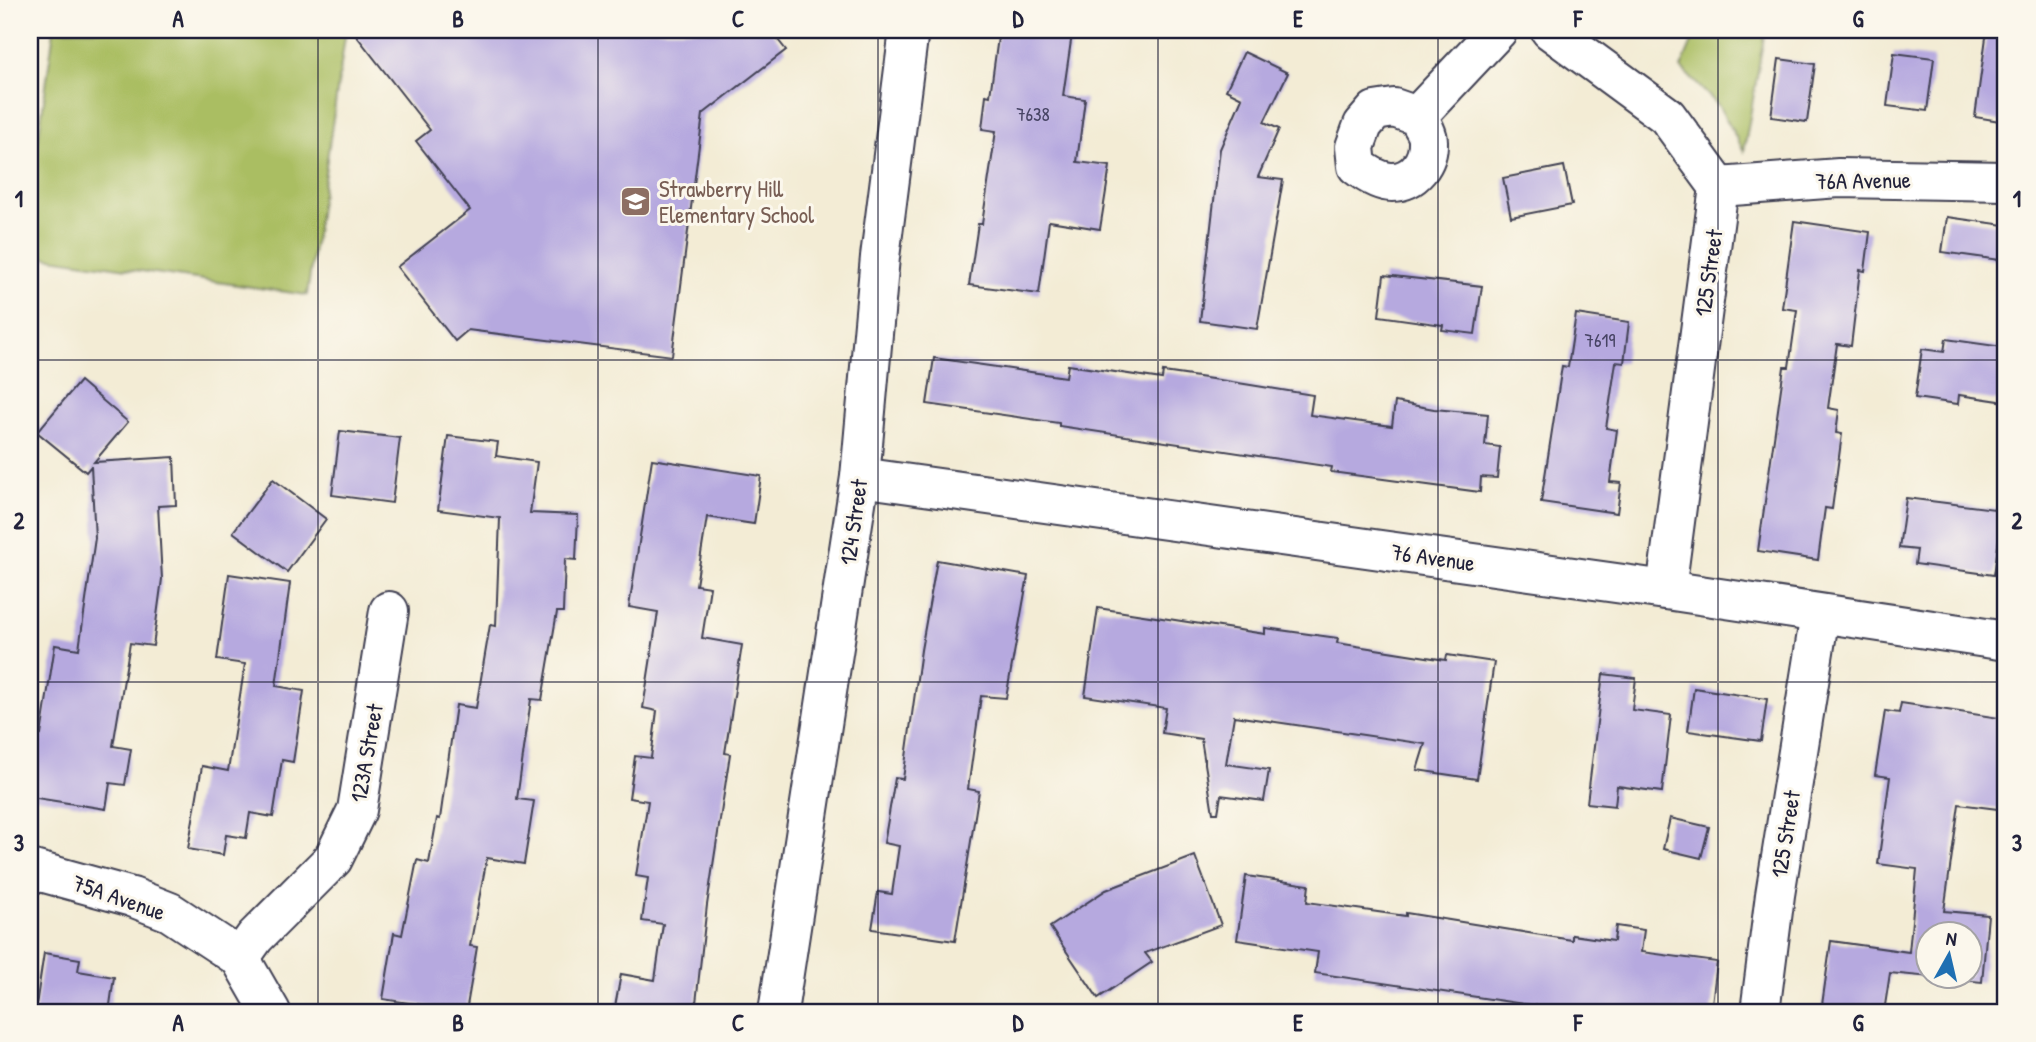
<svg xmlns="http://www.w3.org/2000/svg" width="2036" height="1042" viewBox="0 0 2036 1042" font-family="'Patrick Hand',sans-serif">
<style>
.park{fill:#aabe62;stroke:#66704e;stroke-width:2}
.building{fill:#b6a9df;fill-rule:evenodd}
.lines{fill:none;stroke-linecap:round;stroke-linejoin:round}
.minor-casing{stroke:#414052;stroke-width:42}
.tertiary-casing{stroke:#414052;stroke-width:42}
.minor{stroke:#fff;stroke-width:38}
.tertiary{stroke:#fff;stroke-width:38}
.grid{fill:none;stroke:#22223b;stroke-width:2;stroke-opacity:0.55}
.labels{text-anchor:middle;dominant-baseline:central;stroke-width:6;stroke-linejoin:round;paint-order:stroke}
.number-label{font-size:19px;fill:#474464}
.street-label{font-size:23px;fill:#22223b;stroke:#fbf7ec}
.education-label{font-size:23px;fill:#785e54;stroke:#fbf7ec;text-anchor:start}
.neatline{fill:none;stroke:#22223b;stroke-width:2.5}
.grid-label{font-size:23px;text-anchor:middle;font-weight:bold;fill:#22223b}
</style>
<rect width="100%" height="100%" fill="#fbf7ec"/>
<filter id="ink" filterUnits="userSpaceOnUse"><feTurbulence type="fractalNoise" baseFrequency=".0143" numOctaves="2"/><feDisplacementMap in="SourceGraphic" scale="14" xChannelSelector="R" yChannelSelector="G"/><feConvolveMatrix kernelMatrix="1 2 1 2 8 2 1 2 1" color-interpolation-filters="sRGB"/></filter>
<filter id="wash" filterUnits="userSpaceOnUse"><feTurbulence type="fractalNoise" baseFrequency=".00686" numOctaves="4" result="noise"/><feDisplacementMap in="SourceGraphic" scale="28" xChannelSelector="R" yChannelSelector="G"/><feGaussianBlur stdDeviation="1.57" result="paint"/><feColorMatrix in="noise" values="0 0 0 0 0 0 0 0 0 0 0 0 0 0 0 0 0 1.4 0 .05"/><feComposite in="paint" operator="in"/></filter>
<g filter="url(#wash)">
<rect width="100%" height="100%" fill="#f3ecd5"/>
<g class="park">
<polygon points="54,30 346,30 307,295 30,255 30,197"/>
<polygon points="1697,30 1765,30 1744,151 1718,105 1681,68"/>
</g>
<g id="blocks">
<g class="building">
<polygon points="352,30 770,30 786,50 703,114 672,356 468,330 455,341 397,267 470,210 416,141 430,130"/>
<polygon points="999,30 1062,30 1062,32 1072,34 1063,96 1085,99 1077,162 1110,166 1100,229 1049,221 1039,294 969,285 978,224 982,224 996,131 982,129 986,95 990,96"/>
<polygon points="1987,30 2006,30 2006,122 1975,117"/>
<polygon points="1244,52 1288,73 1264,122 1279,129 1258,177 1283,180 1257,329 1200,321 1220,149 1242,98 1226,90"/>
<polygon points="1894,53 1934,58 1927,111 1887,106"/>
<polygon points="1779,59 1815,64 1807,122 1771,117"/>
<polygon points="1564,166 1572,205 1511,217 1503,178"/>
<polygon points="1947,217 2005,225 2000,260 1942,252"/>
<polygon points="1794,221 1870,232 1865,271 1860,270 1851,346 1837,344 1828,408 1839,410 1836,433 1842,434 1832,509 1825,508 1818,560 1758,551 1784,367 1789,367 1797,310 1782,308"/>
<polygon points="1384,275 1482,286 1475,334 1442,330 1443,325 1379,316"/>
<polygon points="1576,314 1629,322 1624,363 1616,362 1606,428 1617,430 1610,482 1621,483 1617,513 1541,502 1562,366 1568,367"/>
<polygon points="1946,339 2003,347 2002,354 2006,355 2006,402 1959,395 1958,404 1915,398 1922,349 1944,352"/>
<polygon points="934,358 1066,377 1068,365 1162,379 1163,372 1226,381 1313,395 1310,415 1392,426 1395,402 1434,409 1488,414 1485,445 1500,447 1497,478 1481,477 1480,492 1331,472 1332,467 1059,426 1059,423 927,404"/>
<polygon points="80,381 128,422 94,462 174,457 176,505 158,506 162,579 153,646 130,643 113,746 131,749 125,785 110,783 106,809 30,797 37,734 41,735 55,645 79,649 95,538 91,466 86,472 37,432"/>
<polygon points="340,431 400,438 392,503 332,495"/>
<polygon points="448,436 498,442 496,456 537,462 530,513 578,515 576,560 565,559 563,612 557,612 542,700 531,699 517,799 534,801 524,864 487,858 470,946 477,947 466,1012 383,999 394,933 402,935 417,860 429,863 437,818 440,819 456,705 476,708 490,625 496,626 500,518 438,510"/>
<polygon points="652,459 761,476 754,524 707,517 696,585 710,587 702,638 742,645 725,753 730,754 707,905 695,1012 614,1012 621,974 655,980 663,924 642,921 648,878 636,876 648,801 629,798 635,756 651,758 657,711 643,708 658,612 629,607"/>
<polygon points="273,479 326,519 287,572 233,532"/>
<polygon points="1906,498 2003,510 1994,575 1915,564 1917,550 1899,548"/>
<polygon points="937,560 1028,576 1006,698 981,696 968,789 979,791 955,941 872,929 878,892 892,894 899,846 884,843 895,778 903,779 921,650"/>
<polygon points="229,574 290,583 276,686 304,691 293,762 282,760 273,817 250,813 246,838 226,835 223,855 188,849 202,766 228,771 245,664 217,660"/>
<polygon points="1098,608 1265,634 1265,628 1338,638 1337,643 1446,660 1447,655 1494,662 1477,779 1417,770 1425,744 1234,716 1226,764 1269,770 1264,801 1221,795 1218,813 1213,813 1201,739 1162,733 1166,708 1085,696"/>
<polygon points="1603,674 1636,678 1632,710 1671,715 1662,792 1617,786 1615,806 1587,803"/>
<polygon points="1694,688 1767,699 1761,741 1688,731"/>
<path d="M1901 703 2006 719V810L1959 804 1944 911 1988 915 1982 982 1890 973 1884 1012H1821L1831 941 1909 952 1917 869 1878 864 1890 777 1875 775 1885 711 1899 713ZM1928 934H1970V976H1928Z"/>
<polygon points="1670,818 1709,827 1701,858 1663,849"/>
<polygon points="1195,856 1221,925 1145,953 1152,962 1098,998 1050,927 1106,890"/>
<polygon points="1246,876 1309,885 1307,902 1406,916 1406,913 1572,940 1572,935 1614,941 1616,926 1644,930 1641,952 1717,962 1711,1012 1578,1012 1315,973 1318,952 1237,940"/>
<polygon points="44,953 80,959 78,971 114,977 109,1012 35,1012"/>
</g>
</g>
</g>
<g filter="url(#ink)">
<use href="#blocks" fill-opacity="0" stroke="#414052" stroke-width="2"/>
<g class="lines">
<defs>
<g id="minor">
<polyline points="1550,30 1667,116 1719,187 1666,590"/>
<path d="M1394 108 1417 116C1421 123 1428 133 1428 141 1429 162 1414 182 1392 182 1379 182 1366 173 1357 166L1355 147 1363 125 1375 111Z"/>
<polyline points="1417,116 1498,30"/>
<polyline points="1719,187 1839,178 2006,181"/>
<polyline points="860,477 1666,590 2006,641"/>
<polyline points="30,869 132,897 170,912 240,958 271,1012"/>
<polyline points="240,958 255,937 333,859 357,810 389,611"/>
<polyline points="1760,1012 1775,895 1820,614"/>
</g>
<polyline id="tertiary" points="778,1012 860,477 880,257 909,30"/>
</defs>
<use href="#minor" class="minor-casing"/>
<use href="#tertiary" class="tertiary-casing"/>
<use href="#minor" class="minor"/>
<use href="#tertiary" class="tertiary"/>
</g>
</g>
<path class="grid" d="M318 30V1012M598 30V1012M878 30V1012M1158 30V1012M1438 30V1012M1718 30V1012M30 360H2006M30 682H2006"/>
<defs>
<symbol id="school-square" viewBox="-11 -11 22 22"><rect x="-9" y="-9" width="18" height="18" rx="4" fill="#8d6e63" stroke="#fbf7ec"/><path d="M0-5L7-2L0 1L-7-2ZM-4 1L0 2.5L4 1V4Q0 6-4 4Z" fill="#fff"/></symbol>
</defs>
<g fill-rule="evenodd">
<use href="#school-square" x="618" y="184" width="35" height="35"/>
</g>
<g class="labels">
<g class="number-label">
<text x="1033" y="114">7638</text>
<text x="1600" y="340">7619</text>
</g>
<g class="street-label">
<text transform="translate(1863 180) rotate(-1)">76A Avenue</text>
<text transform="translate(1708 273) rotate(-82)">125 Street</text>
<text transform="translate(853 522) rotate(-82)">124 Street</text>
<text transform="translate(1433 557) rotate(8)">76 Avenue</text>
<text transform="translate(366 753) rotate(-80)">123A Street</text>
<text transform="translate(1785 834) rotate(-81)">125 Street</text>
<text transform="translate(119 897) rotate(19)">75A Avenue</text>
</g>
<g class="education-label">
<text x="659" y="188">Strawberry Hill<tspan x="659" dy="26">Elementary School</tspan></text>
</g>
</g>
<rect width="2036" height="1042" fill="none" stroke="#fbf7ec" stroke-width="77"/>
<g transform="translate(1949 955) rotate(8)"><circle r="33" fill="#fbf7ec" stroke="#a4a2a5" stroke-width="2"/>
<path d="M0-5L12 26L0 18L-12 26Z" fill="#1f6fb2"/>
<text y="-10" font-size="19" font-weight="bold" text-anchor="middle" fill="#22223b">N</text>
</g>
<rect x="38" y="38" width="1959" height="966" class="neatline"/>
<g class="grid-label">
<text x="178" y="27">A</text>
<text x="458" y="27">B</text>
<text x="738" y="27">C</text>
<text x="1018" y="27">D</text>
<text x="1298" y="27">E</text>
<text x="1578" y="27">F</text>
<text x="1858" y="27">G</text>
<text x="19" y="207">1</text>
<text x="2017" y="207">1</text>
<text x="19" y="529">2</text>
<text x="2017" y="529">2</text>
<text x="19" y="851">3</text>
<text x="2017" y="851">3</text>
<text x="178" y="1031">A</text>
<text x="458" y="1031">B</text>
<text x="738" y="1031">C</text>
<text x="1018" y="1031">D</text>
<text x="1298" y="1031">E</text>
<text x="1578" y="1031">F</text>
<text x="1858" y="1031">G</text>
</g>
</svg>
